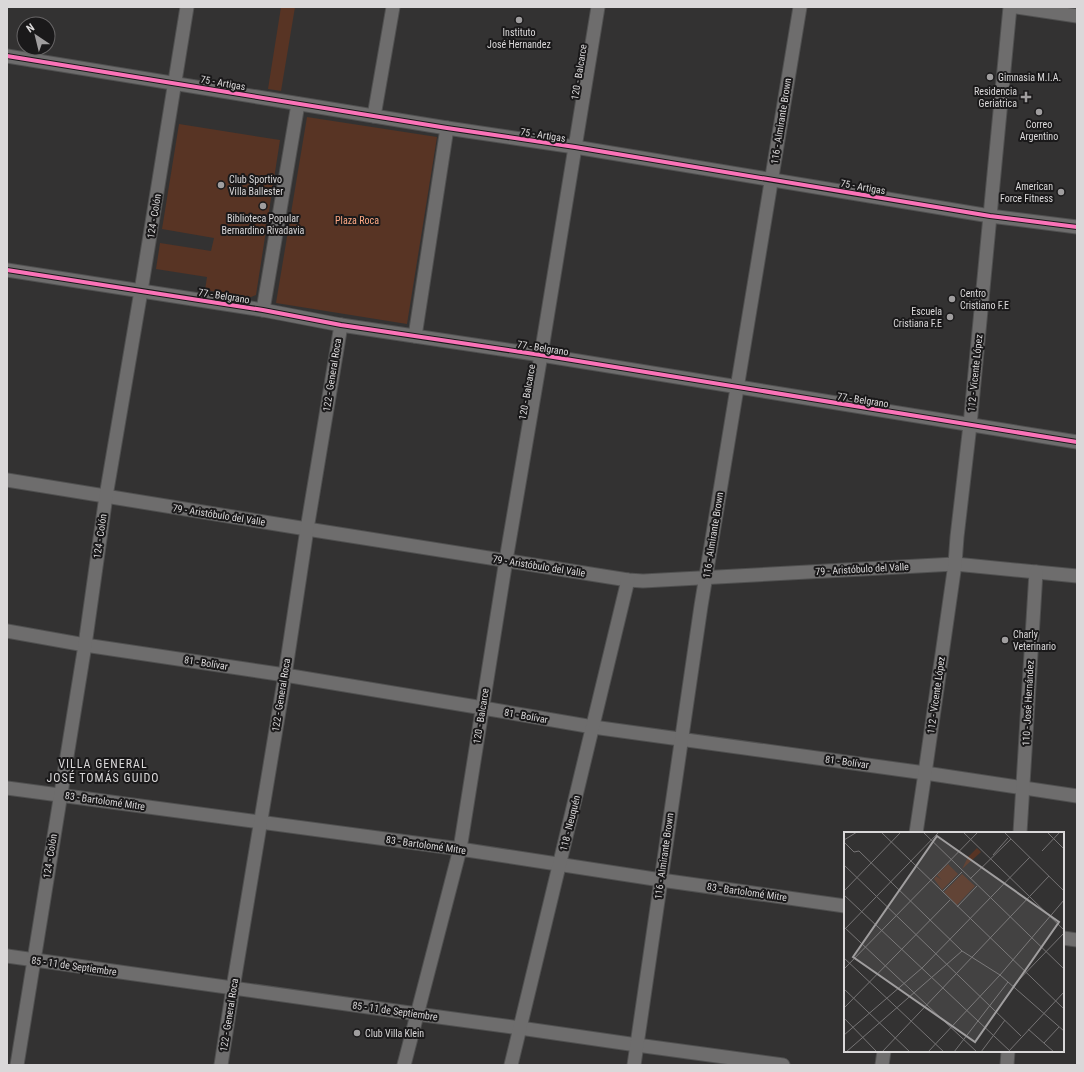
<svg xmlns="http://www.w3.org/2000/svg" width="1084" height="1072" viewBox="0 0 1084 1072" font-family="'Roboto Condensed',sans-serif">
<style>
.green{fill:#583424}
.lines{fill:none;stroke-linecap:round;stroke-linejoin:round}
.minor-casing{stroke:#505050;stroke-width:15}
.minor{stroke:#6e6d6d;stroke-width:13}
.cycleway-casing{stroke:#1a191a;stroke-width:6}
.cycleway{stroke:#fb73b8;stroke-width:4}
.poi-dot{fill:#a09e9f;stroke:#1a191a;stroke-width:1.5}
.labels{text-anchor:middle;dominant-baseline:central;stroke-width:4;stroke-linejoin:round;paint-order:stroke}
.poi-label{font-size:10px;fill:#dad8d9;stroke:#1a191a;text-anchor:start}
.street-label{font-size:10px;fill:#dad8d9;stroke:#1a191a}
.park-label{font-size:10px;fill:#fda985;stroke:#1a191a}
.quarter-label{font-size:12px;letter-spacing:1px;fill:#dad8d9;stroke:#1a191a}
.inset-road{fill:none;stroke:#767475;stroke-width:1}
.view{fill:#a09e9f;fill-opacity:0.15;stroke:#a09e9f;stroke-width:2}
.inset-edge{fill:none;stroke:#dad8d9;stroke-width:2}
</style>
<rect width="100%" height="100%" fill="#333232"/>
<g class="green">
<polygon points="281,7 295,7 281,91 268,89"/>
<polygon points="307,117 437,137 407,324 276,303"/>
<polygon points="179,124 280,140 256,295 251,297 205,290 207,277 156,269 160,243 211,251 214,238 162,229"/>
</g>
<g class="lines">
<defs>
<g id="minor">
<polyline points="1016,7 1077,16"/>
<polyline points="7,56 447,128 575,147 990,216 1077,227"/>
<polyline points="374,116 393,7"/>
<polyline points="7,270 263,310 341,325 541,355 1077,442"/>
<polyline points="263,310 298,104"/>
<polyline points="415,336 447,128"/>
<polyline points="7,480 307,529 628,580 643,581 955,564 1077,576"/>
<polyline points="7,631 85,645 285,675 483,708 593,727 925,773 1077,796"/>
<polyline points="7,788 460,849 661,880 845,906"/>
<polyline points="916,833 925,773 955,564 957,537 970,425 1010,7"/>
<polyline points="1020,833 1036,572"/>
<polyline points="1063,938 1077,940"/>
<polyline points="7,956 417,1014 520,1028 637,1045 783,1065"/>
<polyline points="17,1065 85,645 106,496 141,291 187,7"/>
<polyline points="221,1065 233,988 285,675 307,529 341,325"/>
<polyline points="404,1065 460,849 506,560 541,355 598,7"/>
<polyline points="511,1065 628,580"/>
<polyline points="634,1065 701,606 800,7"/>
<polyline points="882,1065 884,1051"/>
<polyline points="1007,1065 1008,1051"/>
</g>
</defs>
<use href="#minor" class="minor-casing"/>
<use href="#minor" class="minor"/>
<defs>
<g id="cycleway">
<polyline points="7,56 447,128 575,147 990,216 1077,227"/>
<polyline points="7,270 263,310 341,325 541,355 1077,442"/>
</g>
</defs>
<use href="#cycleway" class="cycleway-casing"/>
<use href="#cycleway" class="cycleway"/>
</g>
<g class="poi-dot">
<circle cx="519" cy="20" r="4"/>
<circle cx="990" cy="77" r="4"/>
<path d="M1024 91h4v4h4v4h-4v4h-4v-4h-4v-4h4z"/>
<circle cx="1039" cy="112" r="4"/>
<circle cx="221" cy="185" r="4"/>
<circle cx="1061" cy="192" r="4"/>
<circle cx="263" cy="206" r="4"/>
<circle cx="952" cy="299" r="4"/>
<circle cx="950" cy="317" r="4"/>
<circle cx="1005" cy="640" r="4"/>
<circle cx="357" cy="1033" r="4"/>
</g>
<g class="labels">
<g class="poi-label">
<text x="519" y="32" text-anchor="middle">Instituto<tspan x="519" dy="12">José Hernandez</tspan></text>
<text x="998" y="77">Gimnasia M.I.A.</text>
<text x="1017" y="91" text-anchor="end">Residencia<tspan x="1017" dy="12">Geriatrica</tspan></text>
<text x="1039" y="124" text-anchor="middle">Correo<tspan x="1039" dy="12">Argentino</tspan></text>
<text x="229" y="179">Club Sportivo<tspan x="229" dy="12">Villa Ballester</tspan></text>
<text x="1053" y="186" text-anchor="end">American<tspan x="1053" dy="12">Force Fitness</tspan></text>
<text x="263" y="218" text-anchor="middle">Biblioteca Popular<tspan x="263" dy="12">Bernardino Rivadavia</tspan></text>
<text x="960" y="293">Centro<tspan x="960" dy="12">Cristiano F.E</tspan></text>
<text x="942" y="311" text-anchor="end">Escuela<tspan x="942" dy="12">Cristiana F.E</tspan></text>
<text x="1013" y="634">Charly<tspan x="1013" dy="12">Veterinario</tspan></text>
<text x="365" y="1033">Club Villa Klein</text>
</g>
<g class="street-label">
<text transform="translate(579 72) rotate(-81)">120 - Balcarce</text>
<text transform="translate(223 83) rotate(10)">75 - Artigas</text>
<text transform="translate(781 121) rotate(-81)">116 - Almirante Brown</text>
<text transform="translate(543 135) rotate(9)">75 - Artigas</text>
<text transform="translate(863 187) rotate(10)">75 - Artigas</text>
<text transform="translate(154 216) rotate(-81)">124 - Colón</text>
<text transform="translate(224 296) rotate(9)">77 - Belgrano</text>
<text transform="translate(543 348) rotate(9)">77 - Belgrano</text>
<text transform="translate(975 373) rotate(-84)">112 - Vicente López</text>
<text transform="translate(332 375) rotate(-81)">122 - General Roca</text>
<text transform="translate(527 392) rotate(-80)">120 - Balcarce</text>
<text transform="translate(863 400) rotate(9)">77 - Belgrano</text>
<text transform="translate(219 515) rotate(9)">79 - Aristóbulo del Valle</text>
<text transform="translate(713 535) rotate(-81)">116 - Almirante Brown</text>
<text transform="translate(100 536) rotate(-82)">124 - Colón</text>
<text transform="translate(539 566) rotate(9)">79 - Aristóbulo del Valle</text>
<text transform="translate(862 569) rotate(-3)">79 - Aristóbulo del Valle</text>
<text transform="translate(206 663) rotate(9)">81 - Bolívar</text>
<text transform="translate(281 695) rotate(-81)">122 - General Roca</text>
<text transform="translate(936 695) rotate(-82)">112 - Vicente López</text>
<text transform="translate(1028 703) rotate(-87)">110 - José Hernández</text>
<text transform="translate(481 716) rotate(-81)">120 - Balcarce</text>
<text transform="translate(526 716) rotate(10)">81 - Bolívar</text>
<text transform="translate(847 762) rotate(8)">81 - Bolívar</text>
<text transform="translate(105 801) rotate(8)">83 - Bartolomé Mitre</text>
<text transform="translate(570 823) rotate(-76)">118 - Neuquén</text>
<text transform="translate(426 845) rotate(8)">83 - Bartolomé Mitre</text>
<text transform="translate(50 856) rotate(-81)">124 - Colón</text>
<text transform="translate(664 856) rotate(-82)">116 - Almirante Brown</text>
<text transform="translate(747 892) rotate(8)">83 - Bartolomé Mitre</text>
<text transform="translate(74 966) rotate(8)">85 - 11 de Septiembre</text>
<text transform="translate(395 1011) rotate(8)">85 - 11 de Septiembre</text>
<text transform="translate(229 1015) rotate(-81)">122 - General Roca</text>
</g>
<g class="park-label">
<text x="357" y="220">Plaza Roca</text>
</g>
<g class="quarter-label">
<text x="103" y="764">VILLA GENERAL<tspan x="103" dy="14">JOSÉ TOMÁS GUIDO</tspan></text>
</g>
</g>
<g transform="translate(844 832)">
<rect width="220" height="220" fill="#333232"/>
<path d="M133 16 137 20 118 37 124 25ZM104 32 114 42 98 58 90 47 92 44 98 48 93 43ZM118 42 131 54 113 73 100 60Z" fill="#583424"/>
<path class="inset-road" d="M37 0 220 177M79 0 220 137M119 0 220 98M160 0 220 59M203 0 220 17M0 8 13 0M0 10 10 20 15 19 118 119 156 143 220 199M198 19 216 0M149 23 164 6M0 33 177 204M126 47 167 7M0 59 57 0M98 60 118 40M0 63 167 220M113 75 133 54M0 95 133 220M0 98 95 0M0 126 100 220M0 137 134 0M169 154 220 101M0 157 66 220M0 176 106 68M0 186 33 220M184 197 210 220M0 203 78 136 186 25M200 211 215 195M2 220 118 119M38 220 205 44M84 220 156 143 220 68M110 220 164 150M137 220 161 188M164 220 220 160"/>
<path class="view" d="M93 4 215 90 131 210 9 125Z"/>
<rect width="220" height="220" class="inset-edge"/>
</g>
<rect width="1084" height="1072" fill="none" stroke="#dad8d9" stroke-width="16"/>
<g transform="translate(36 36) rotate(325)"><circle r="19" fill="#1a191a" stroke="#676566"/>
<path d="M0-3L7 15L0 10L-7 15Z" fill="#a09e9f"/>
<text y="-6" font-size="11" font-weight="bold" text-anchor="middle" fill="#dad8d9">N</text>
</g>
</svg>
